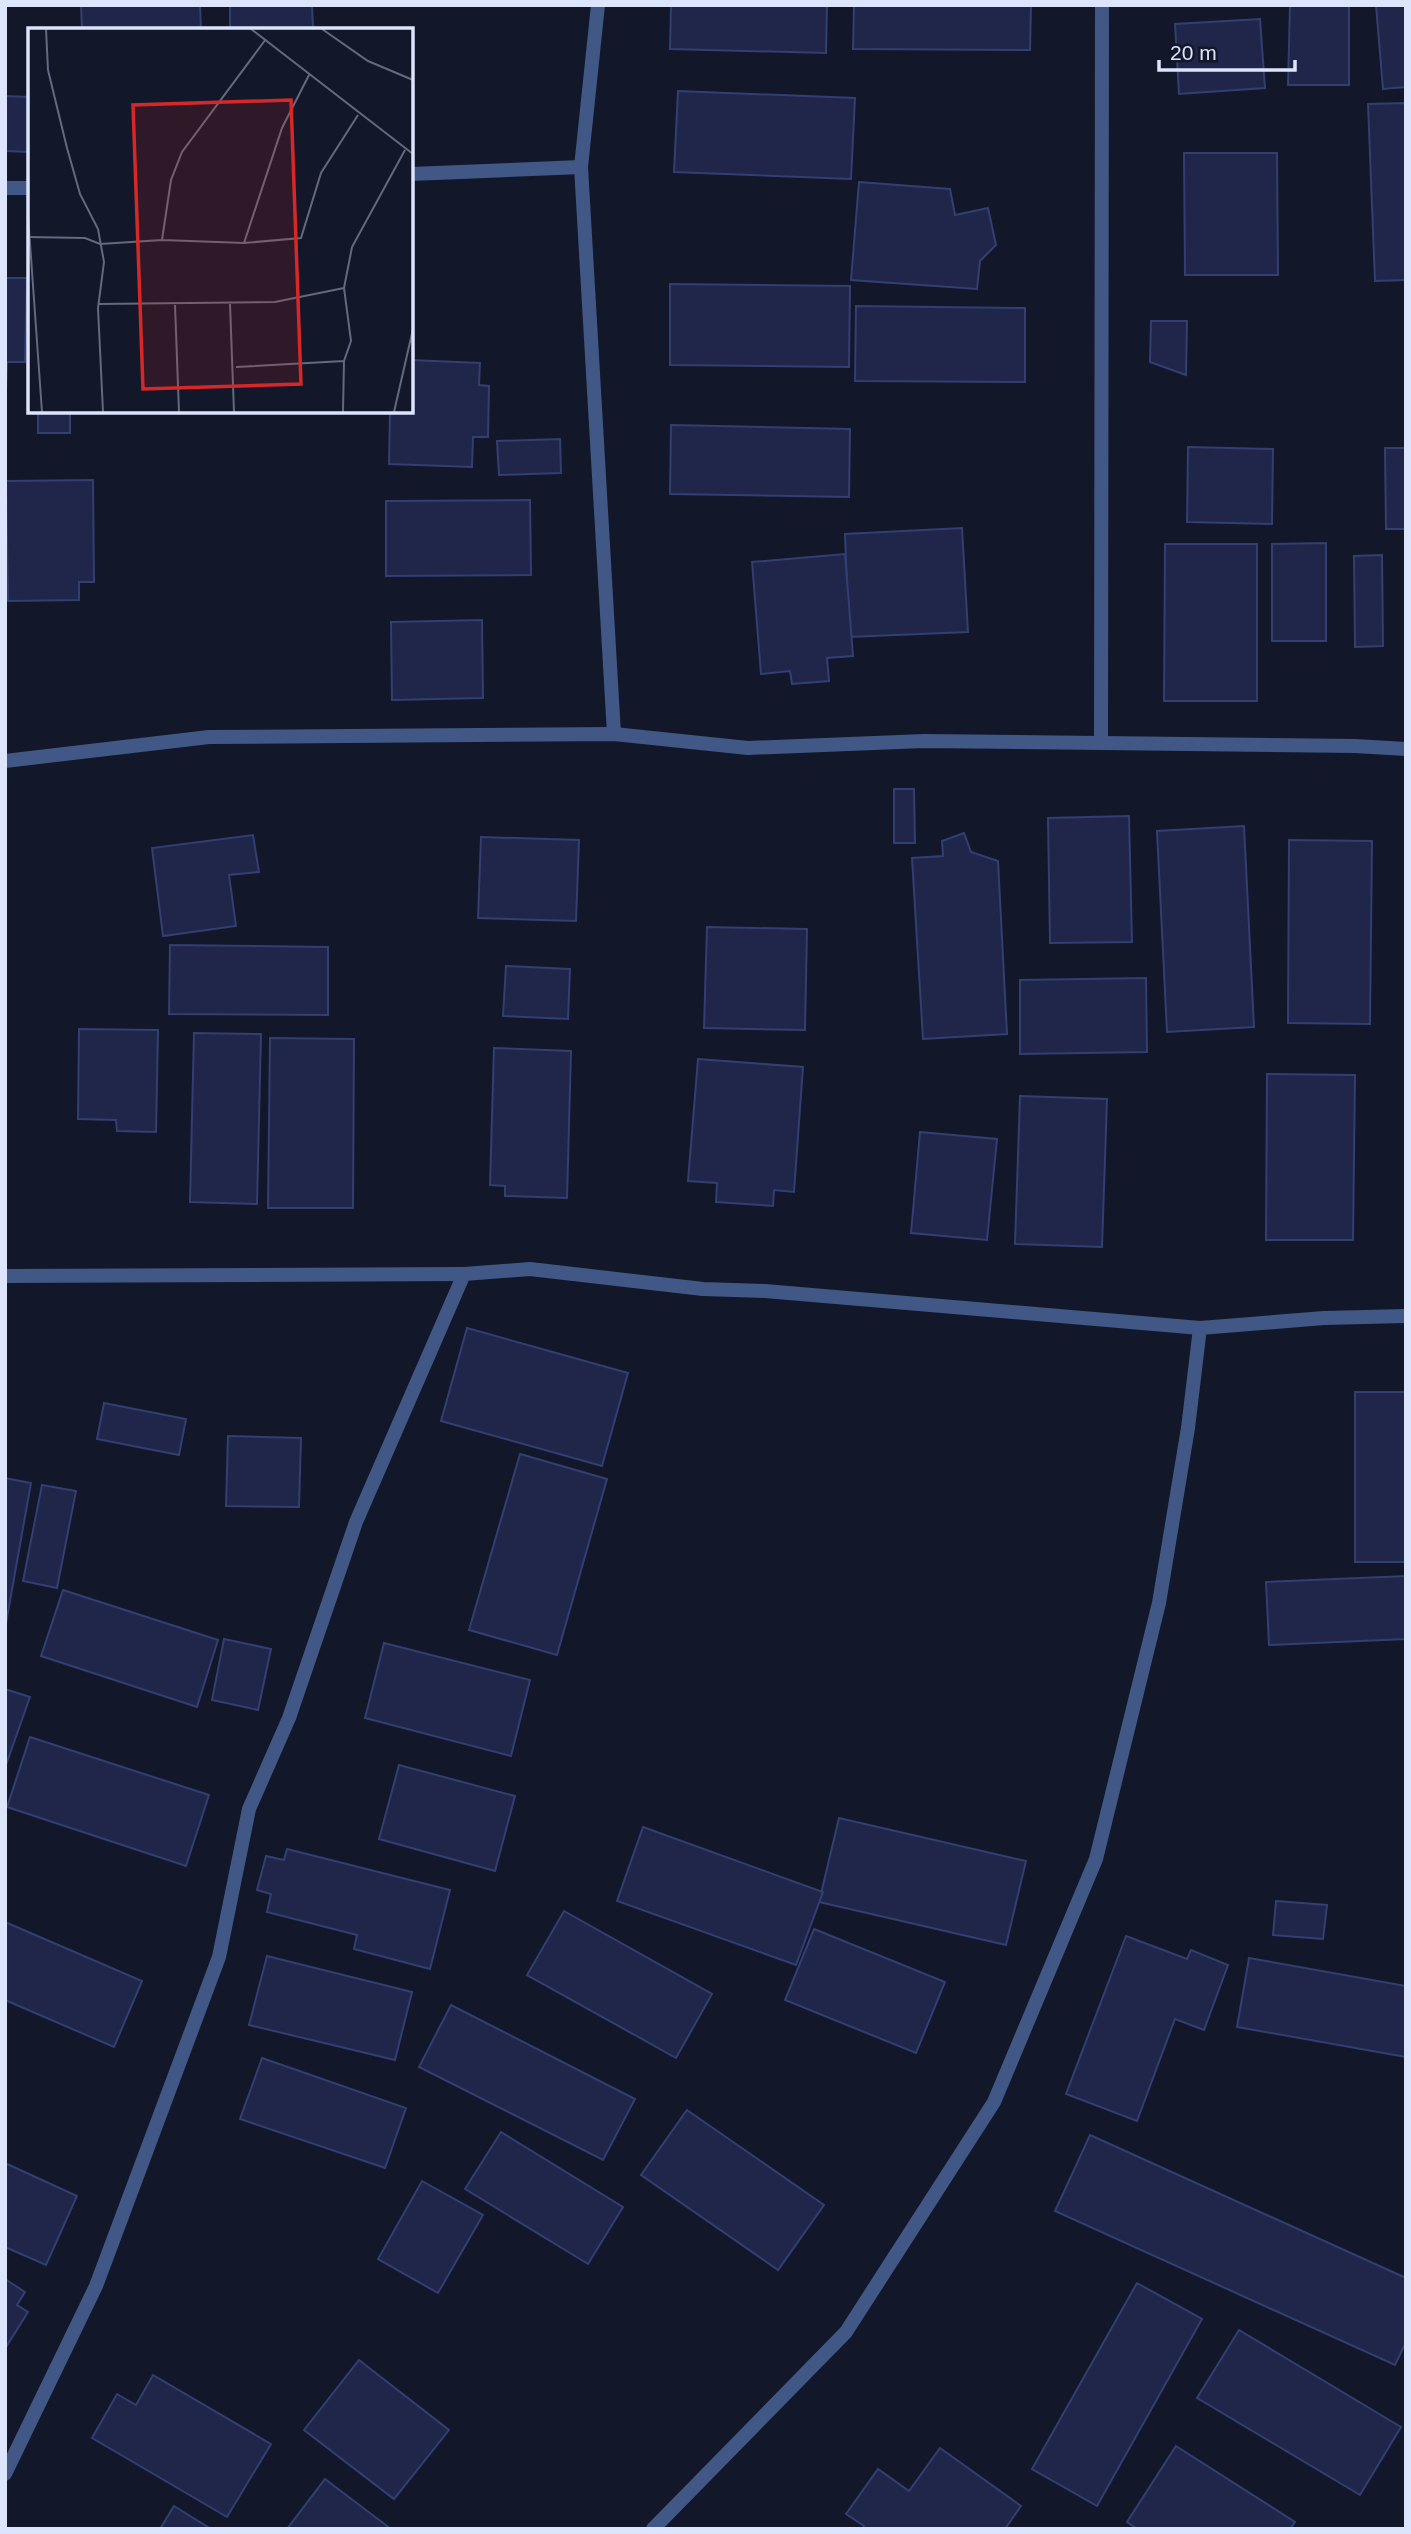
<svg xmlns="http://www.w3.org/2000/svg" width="1411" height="2534" viewBox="0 0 1411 2534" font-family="Helvetica,sans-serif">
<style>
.building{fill:#202649;stroke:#333e73;stroke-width:2}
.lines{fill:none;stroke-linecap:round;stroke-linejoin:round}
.minor{stroke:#415785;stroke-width:14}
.inset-road{fill:none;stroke:#63697e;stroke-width:2}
.view{fill:#d62828;fill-opacity:0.15;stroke:#d62828;stroke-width:3.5}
.inset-edge{fill:none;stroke:#dde5fd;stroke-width:3.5}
</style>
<rect width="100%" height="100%" fill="#121729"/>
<g class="building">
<polygon points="81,5 200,5 201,30 82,30"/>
<polygon points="230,5 312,5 313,28 230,29"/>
<polygon points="671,5 827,5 826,53 670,49"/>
<polygon points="854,5 1031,5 1030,50 853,49"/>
<polygon points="1290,5 1349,5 1349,85 1288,85"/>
<polygon points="1376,5 1406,5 1406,87 1383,89"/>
<polygon points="1260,19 1265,88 1179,94 1175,24"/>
<polygon points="678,91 855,98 851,179 674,172"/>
<polygon points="5,96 30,97 30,152 5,151"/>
<polygon points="1406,103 1406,280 1375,281 1368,104"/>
<polygon points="1184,153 1277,153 1278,275 1185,275"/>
<polygon points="859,182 950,189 955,215 988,208 996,245 980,261 977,289 851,280"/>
<polygon points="5,278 27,278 25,362 7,362 5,421"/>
<polygon points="670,284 850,286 849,367 670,365"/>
<polygon points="856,306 1025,308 1025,382 855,381"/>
<polygon points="1151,321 1187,321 1186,375 1150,362"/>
<polygon points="411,360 480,363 479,385 489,386 488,437 473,437 472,467 389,464 390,411 411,411"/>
<rect x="38" y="411" width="32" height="22"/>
<polygon points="671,425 850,429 849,497 670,494"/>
<polygon points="560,439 561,473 499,475 497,441"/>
<polygon points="1188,447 1273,449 1272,524 1187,522"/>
<polygon points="1385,448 1406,448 1406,529 1386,529"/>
<polygon points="93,480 94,582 79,582 79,600 8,601 6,481"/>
<polygon points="530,500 531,575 386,576 386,501"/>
<polygon points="962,528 968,632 849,637 845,534"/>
<polygon points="1326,543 1326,641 1272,641 1272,544"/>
<polygon points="1165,544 1257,544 1257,701 1164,701"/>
<polygon points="845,554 853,656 827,658 829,681 792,684 790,671 761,674 752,562"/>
<polygon points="1382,555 1383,646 1355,647 1354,556"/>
<polygon points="482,620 483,698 392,700 391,622"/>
<polygon points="894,789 914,789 915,843 894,843"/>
<polygon points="1129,816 1132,942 1050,943 1048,818"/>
<polygon points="1244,826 1254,1027 1167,1032 1157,831"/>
<polygon points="964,833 971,852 998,861 1007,1034 923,1039 912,858 943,856 942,841"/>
<polygon points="253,835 259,872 229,875 236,926 163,936 152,848"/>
<polygon points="481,837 579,840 576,921 478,918"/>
<polygon points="1289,840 1372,841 1370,1024 1288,1023"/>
<polygon points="707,927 807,929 805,1030 704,1028"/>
<polygon points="170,945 328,947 328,1015 169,1014"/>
<polygon points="506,966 570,969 568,1019 503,1016"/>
<polygon points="1146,978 1147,1052 1020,1054 1020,980"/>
<polygon points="79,1029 158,1030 156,1132 117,1131 116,1120 78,1119"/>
<polygon points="194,1033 261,1034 257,1204 190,1202"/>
<polygon points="270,1038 354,1039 353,1208 268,1208"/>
<polygon points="494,1048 571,1051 567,1198 505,1196 505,1186 490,1185"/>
<polygon points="698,1059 803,1067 794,1192 774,1190 773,1206 716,1202 717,1183 688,1181"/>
<polygon points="1267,1074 1355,1075 1353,1240 1266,1240"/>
<polygon points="1020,1096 1107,1099 1102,1247 1015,1244"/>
<polygon points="920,1132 997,1139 987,1240 911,1233"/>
<polygon points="467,1328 628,1373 602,1466 441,1421"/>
<rect x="1355" y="1392" width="51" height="170"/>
<polygon points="104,1403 186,1419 179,1455 97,1439"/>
<polygon points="228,1436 301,1438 299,1507 226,1506"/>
<polygon points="520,1454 607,1479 557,1655 469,1630"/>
<polygon points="5,1478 31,1483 5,1629"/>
<polygon points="42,1485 76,1491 57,1588 23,1581"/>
<polygon points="1406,1576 1406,1639 1269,1645 1266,1582"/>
<polygon points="63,1590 218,1640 197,1707 41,1656"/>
<polygon points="224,1639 271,1649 258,1710 212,1700"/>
<polygon points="384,1643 530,1680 511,1756 365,1718"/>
<polygon points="5,1689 30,1697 6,1765 5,1764"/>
<polygon points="30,1737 209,1795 186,1866 7,1807"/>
<polygon points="399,1765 515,1796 495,1871 379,1839"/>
<polygon points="839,1818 1026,1861 1006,1945 819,1902"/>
<polygon points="643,1827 823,1892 796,1965 617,1901"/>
<polygon points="287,1849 450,1890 430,1969 354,1949 357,1935 267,1912 271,1894 257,1890 266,1856 284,1860"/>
<polygon points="1276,1901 1327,1905 1323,1939 1273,1935"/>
<polygon points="564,1911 712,1994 676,2058 527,1975"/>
<polygon points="5,1922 142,1981 114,2047 5,2000"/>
<polygon points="814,1929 945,1982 916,2053 785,2000"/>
<polygon points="1126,1936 1187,1959 1191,1950 1228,1965 1204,2030 1175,2019 1137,2121 1066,2094"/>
<polygon points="267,1956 412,1992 395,2060 249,2025"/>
<polygon points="1249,1958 1406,1986 1406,2057 1237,2027"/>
<polygon points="451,2005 635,2099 603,2160 419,2067"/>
<polygon points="262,2058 406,2108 385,2168 240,2119"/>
<polygon points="687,2110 824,2205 778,2270 641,2175"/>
<polygon points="501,2132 623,2207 588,2264 465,2189"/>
<polygon points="1090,2135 1406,2278 1406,2342 1395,2365 1055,2211"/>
<polygon points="5,2163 77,2196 46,2265 5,2247"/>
<polygon points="422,2181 483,2215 438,2293 378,2259"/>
<polygon points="5,2279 25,2292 17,2305 28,2312 6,2347"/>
<polygon points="1137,2283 1202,2319 1097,2506 1032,2469"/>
<polygon points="1239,2330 1401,2427 1360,2495 1197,2398"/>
<polygon points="359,2360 449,2430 394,2499 304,2430"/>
<polygon points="153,2375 271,2444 227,2517 92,2438 117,2394 136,2405"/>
<polygon points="1176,2446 1295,2522 1290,2529 1137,2529 1127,2522"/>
<polygon points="940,2448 1021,2506 1005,2529 862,2529 864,2526 846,2514 878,2469 909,2491"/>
<polygon points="325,2479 391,2529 287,2529"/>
<polygon points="174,2506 211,2529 160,2529"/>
</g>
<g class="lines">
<g class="minor">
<polyline points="598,5 581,167 614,734"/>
<polyline points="411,174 581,167"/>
<polyline points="5,188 30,188"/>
<polyline points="1101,742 1102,5"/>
<polyline points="5,761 209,737 614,734 748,748 924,741 1355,746 1406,749"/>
<polyline points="5,1276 464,1274"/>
<polyline points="5,2474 96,2286 219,1957 249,1809 289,1718 356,1522 464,1274 530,1269 703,1289 765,1291 1200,1328"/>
<polyline points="653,2529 846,2332 994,2102 1096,1859 1159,1603 1188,1428 1200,1328 1324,1318 1406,1316"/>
</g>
</g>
<g transform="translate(28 28)">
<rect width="385" height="385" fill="#121729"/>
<path class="inset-road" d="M18 1 20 42 39 120 52 166 70 201 76 234 70 280 75 384M223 1 385 126M294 1 340 33 385 52M0 187 14 384M0 209 57 210 72 216 134 212 143 152 154 124 238 11M134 212 216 215 254 100 281 47M216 215 273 210 293 145 330 87M71 276 247 274 316 260M202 276 206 384M147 277 151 384M208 339 316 333M315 384 316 333 323 313 316 260 324 219 377 122M366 384 385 301"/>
<path class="view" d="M263 72 273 356 115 361 105 77Z"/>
<rect width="385" height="385" class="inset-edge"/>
</g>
<rect width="1411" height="2534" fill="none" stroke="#dde5fd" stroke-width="14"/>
<path d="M1159 60v10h136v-10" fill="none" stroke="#dde5fd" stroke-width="3.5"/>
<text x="1170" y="60" font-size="21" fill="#dde5fd" stroke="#121729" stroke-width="5" paint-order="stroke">20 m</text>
</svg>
